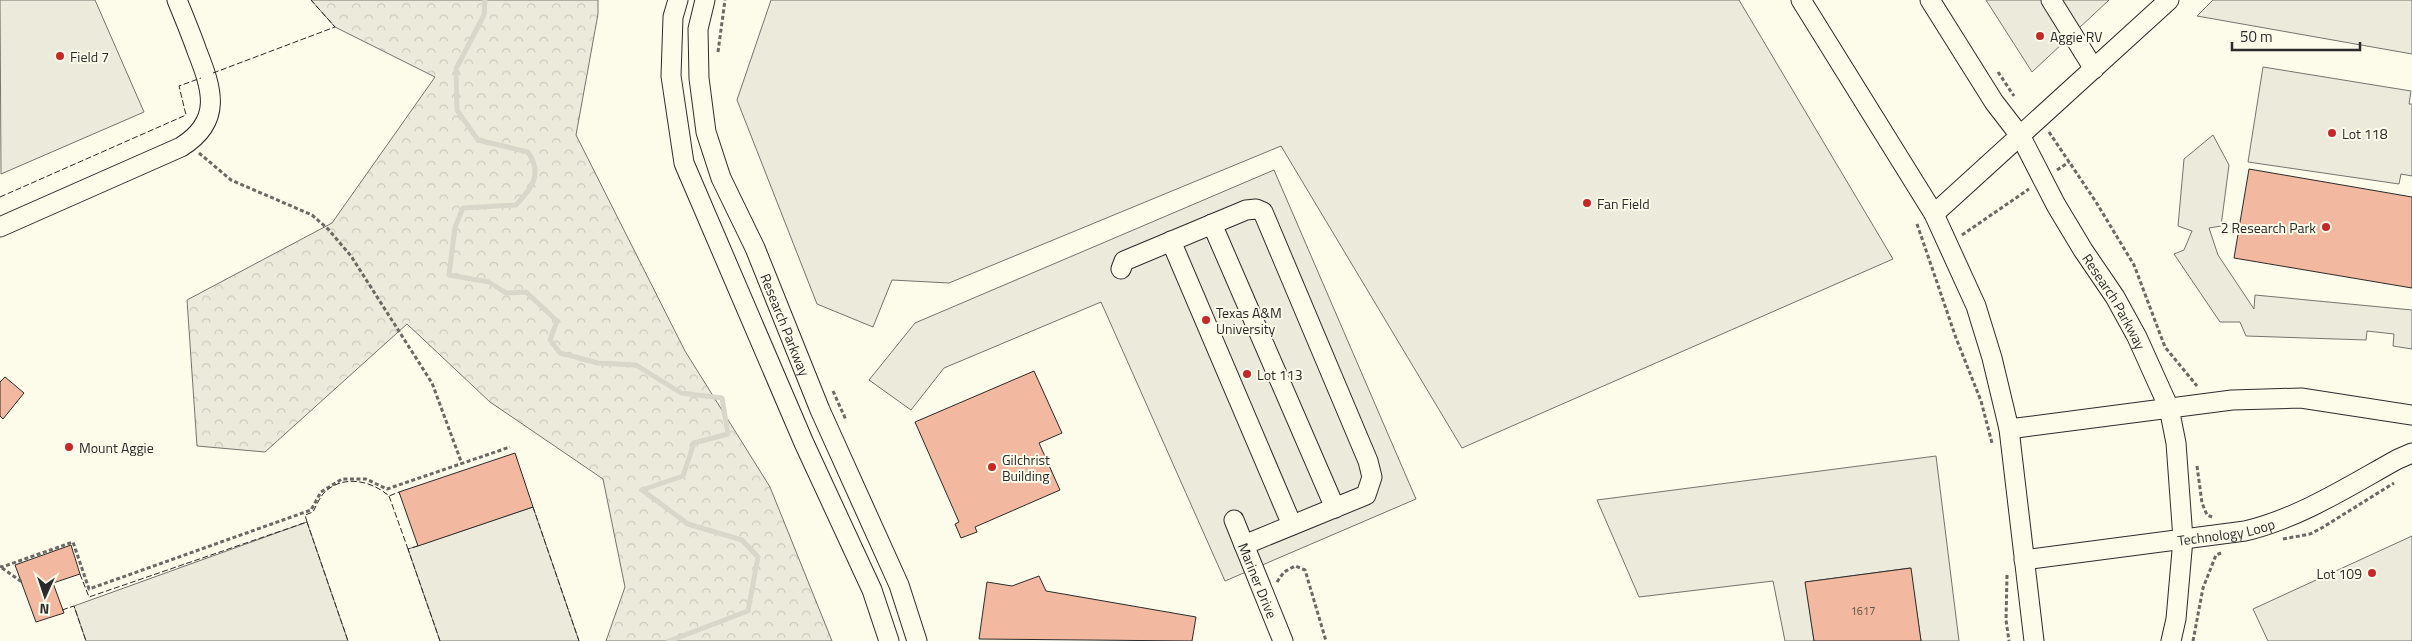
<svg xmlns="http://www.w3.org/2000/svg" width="2412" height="641" viewBox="0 0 2412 641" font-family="'Titillium Web',sans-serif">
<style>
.forest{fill:url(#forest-crowns);stroke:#74746e}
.park{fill:#ecebdb;stroke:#74746e}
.parking{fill:#eceadb;stroke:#74746e}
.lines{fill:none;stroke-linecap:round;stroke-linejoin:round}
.stream{stroke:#d8d7c9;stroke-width:5}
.building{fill:#f2b8a0;stroke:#2b2b2b}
.minor-casing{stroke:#2b2b2b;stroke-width:21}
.path{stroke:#6a6964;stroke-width:3;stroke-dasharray:4 2.5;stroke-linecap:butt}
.minor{stroke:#fdfbea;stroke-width:19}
.fence{stroke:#2b2b2b;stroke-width:1;stroke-dasharray:6 2.5;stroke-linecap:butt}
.poi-dot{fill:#c62828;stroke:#fdfbea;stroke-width:2}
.labels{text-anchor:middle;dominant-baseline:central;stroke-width:4;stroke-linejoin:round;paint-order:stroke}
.number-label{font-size:11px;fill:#5d4e48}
.poi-label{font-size:14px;fill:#2b2b2b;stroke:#fdfbea;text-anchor:start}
.street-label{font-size:14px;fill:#2b2b2b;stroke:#fdfbea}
</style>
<defs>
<pattern id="forest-crowns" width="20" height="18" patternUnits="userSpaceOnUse" patternTransform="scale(1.25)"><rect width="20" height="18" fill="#ecebdb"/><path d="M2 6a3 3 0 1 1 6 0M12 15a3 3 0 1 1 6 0" fill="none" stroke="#cbcabc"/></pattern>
</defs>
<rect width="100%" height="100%" fill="#fdfbea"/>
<polygon class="forest" points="311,0 598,0 598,14 576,135 685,351 770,487 832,641 606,641 625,587 603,479 490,402 407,324 265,452 197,446 187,300 332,223 435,77 335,27"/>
<g class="park">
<polygon points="0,0 95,0 144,112 1,174"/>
<polygon points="2213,0 2412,0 2412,54 2197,16"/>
<polygon points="533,507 579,641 440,641 408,549"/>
<polygon points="307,522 348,641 86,641 74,606"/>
</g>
<g class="parking">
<polygon points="771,0 1739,0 1893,259 1462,448 1281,146 949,283 892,280 873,327 817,304 737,100"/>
<polygon points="1986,0 2109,0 2032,72"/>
<polygon points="2263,67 2411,91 2409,104 2412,104 2412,176 2401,174 2399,184 2248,162"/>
<polygon points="2213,135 2229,165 2221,226 2209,228 2218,255 2254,309 2255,295 2412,310 2412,349 2393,346 2394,334 2367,331 2366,340 2246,336 2240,322 2220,322 2174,254 2184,250 2192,231 2178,226 2184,159"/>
<polygon points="1274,170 1416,499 1225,581 1101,302 944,368 911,410 869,380 915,323"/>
<polygon points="1936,456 1959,641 1921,641 1910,568 1806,582 1814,641 1785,641 1773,581 1639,597 1597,500"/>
<polygon points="2412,536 2412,641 2268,641 2253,609"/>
</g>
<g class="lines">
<path class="stream" d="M485 0 484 15 456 69 457 110 478 140 528 152C543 174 532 188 516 205L463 208 455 227 449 275 489 282 506 293 526 292 557 321 550 340 560 353 598 363 636 365 681 393 722 398 728 434 694 443 683 476 642 490 688 524 742 540 758 557 748 611 669 641"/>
</g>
<g class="building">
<polygon points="2249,169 2412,197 2412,288 2234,258"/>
<polygon points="1034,371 1062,433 1039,443 1060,490 975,527 977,532 961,538 955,524 959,522 915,422"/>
<polygon points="5,377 24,393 3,419 0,416 0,382"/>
<polygon points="515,453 533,507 418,546 399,492"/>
<polygon points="71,545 80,574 53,583 64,613 36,622 15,565"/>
<polygon points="1911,568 1921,641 1814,641 1805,582"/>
<polygon points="1039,576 1046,591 1196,617 1192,641 979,639 987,582 1012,586"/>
</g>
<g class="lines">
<defs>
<g id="minor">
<polyline points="678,0 673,17 671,76 684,163 804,443 872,590 889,641"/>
<path id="s1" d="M705 0 698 29 699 78 706 132 721 178 755 248 820 410 899 585 917 641"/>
<polyline points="1801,0 1934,214 1976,306 1992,358 2009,429 2034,641"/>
<path id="s2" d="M1930 0 1994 102 2021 137 2056 205 2083 250 2115 297 2137 337 2169 408 2176 443 2183 539 2176 619 2171 641"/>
<polyline points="2051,0 2094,69"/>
<polyline points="1934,214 2169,0"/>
<polyline points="1212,224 1335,508"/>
<path d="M0 227 181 147C223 121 212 89 197 51 191 34 184 17 177 0"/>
<polyline points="1171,241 1292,525"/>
<polyline points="1121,269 1124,261 1246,210 1256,209 1263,212 1368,461 1372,477 1366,495 1244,545"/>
<polyline points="2009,429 2232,400 2301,398 2412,415"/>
<path id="s3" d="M1234 520 1283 641"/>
<path id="s4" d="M2024 560 2245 531C2300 518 2349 486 2398 459L2412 453"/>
</g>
</defs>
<use href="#minor" class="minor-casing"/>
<g class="path">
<polyline points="718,52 725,0"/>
<polyline points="1998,72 2014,96"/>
<polyline points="2049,132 2096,202 2134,265 2165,347 2197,386"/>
<polyline points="199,153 231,180 312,215 328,229 351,256 432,383 462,464"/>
<polyline points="2057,170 2069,162"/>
<polyline points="1917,224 1956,338 1981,401 1992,443"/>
<polyline points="1962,235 2029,189"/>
<polyline points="833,391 846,420"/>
<polyline points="2197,466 2202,503 2207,515 2212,517"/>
<polyline points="2283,539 2310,534 2320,529 2394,483"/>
<polyline points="0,566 2,567 73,542 89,589 311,510 321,492 342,479 366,479 387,489 510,447"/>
<polyline points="2,568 22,582"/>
<polyline points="2007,575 2006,620 2009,641"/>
<polyline points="1277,582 1284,572 1295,566 1305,570 1326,641"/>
<polyline points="2193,641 2203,588 2216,555 2221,553"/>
</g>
<use href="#minor" class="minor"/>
<g class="fence">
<polyline points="213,73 335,27 311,0"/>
<polyline points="0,197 186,115 179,86 201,78"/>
<polyline points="389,496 408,549"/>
<polyline points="533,507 579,641"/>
<polyline points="307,522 348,641"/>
<polyline points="418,546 408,549 440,641"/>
<path d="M80 574 89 597 307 522 305 515 313 512C316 506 319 499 323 494 341 474 371 480 389 496L399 492"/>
<polyline points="62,610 74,606 86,641"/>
</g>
</g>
<g class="poi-dot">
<circle cx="2040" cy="36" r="5"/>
<circle cx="60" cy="56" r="5"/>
<circle cx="2332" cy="133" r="5"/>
<circle cx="1587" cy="203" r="5"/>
<circle cx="2326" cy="227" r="5"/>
<circle cx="1206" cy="320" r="5"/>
<circle cx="1247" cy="374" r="5"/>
<circle cx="69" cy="447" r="5"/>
<circle cx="992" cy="467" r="5"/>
<circle cx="2372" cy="573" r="5"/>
</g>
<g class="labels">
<g class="number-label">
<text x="1863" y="611">1617</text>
</g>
<g class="poi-label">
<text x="2050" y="36">Aggie RV</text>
<text x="70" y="56">Field 7</text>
<text x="2342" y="133">Lot 118</text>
<text x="1597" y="203">Fan Field</text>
<text x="2316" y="227" text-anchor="end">2 Research Park</text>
<text x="1216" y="312">Texas A&amp;M<tspan x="1216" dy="16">University</tspan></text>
<text x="1257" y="374">Lot 113</text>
<text x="79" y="447">Mount Aggie</text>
<text x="1002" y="459">Gilchrist<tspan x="1002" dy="16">Building</tspan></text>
<text x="2362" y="573" text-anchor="end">Lot 109</text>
</g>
<g class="street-label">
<text stroke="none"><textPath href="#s2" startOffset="354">Research Parkway</textPath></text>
<text stroke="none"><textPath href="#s1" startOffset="342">Research Parkway</textPath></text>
<text stroke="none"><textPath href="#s4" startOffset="204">Technology Loop</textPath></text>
<text stroke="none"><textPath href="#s3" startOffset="65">Mariner Drive</textPath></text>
</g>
</g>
<g transform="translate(45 596) rotate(183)" stroke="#fdfbea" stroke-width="4" paint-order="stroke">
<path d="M0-4L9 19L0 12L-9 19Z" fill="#2b2b2b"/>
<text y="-8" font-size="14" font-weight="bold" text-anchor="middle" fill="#2b2b2b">N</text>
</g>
<path d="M2232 42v8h128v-8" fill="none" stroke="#2b2b2b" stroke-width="2.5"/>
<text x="2240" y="42" font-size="15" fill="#2b2b2b" stroke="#fdfbea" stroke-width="4" paint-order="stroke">50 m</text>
</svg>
